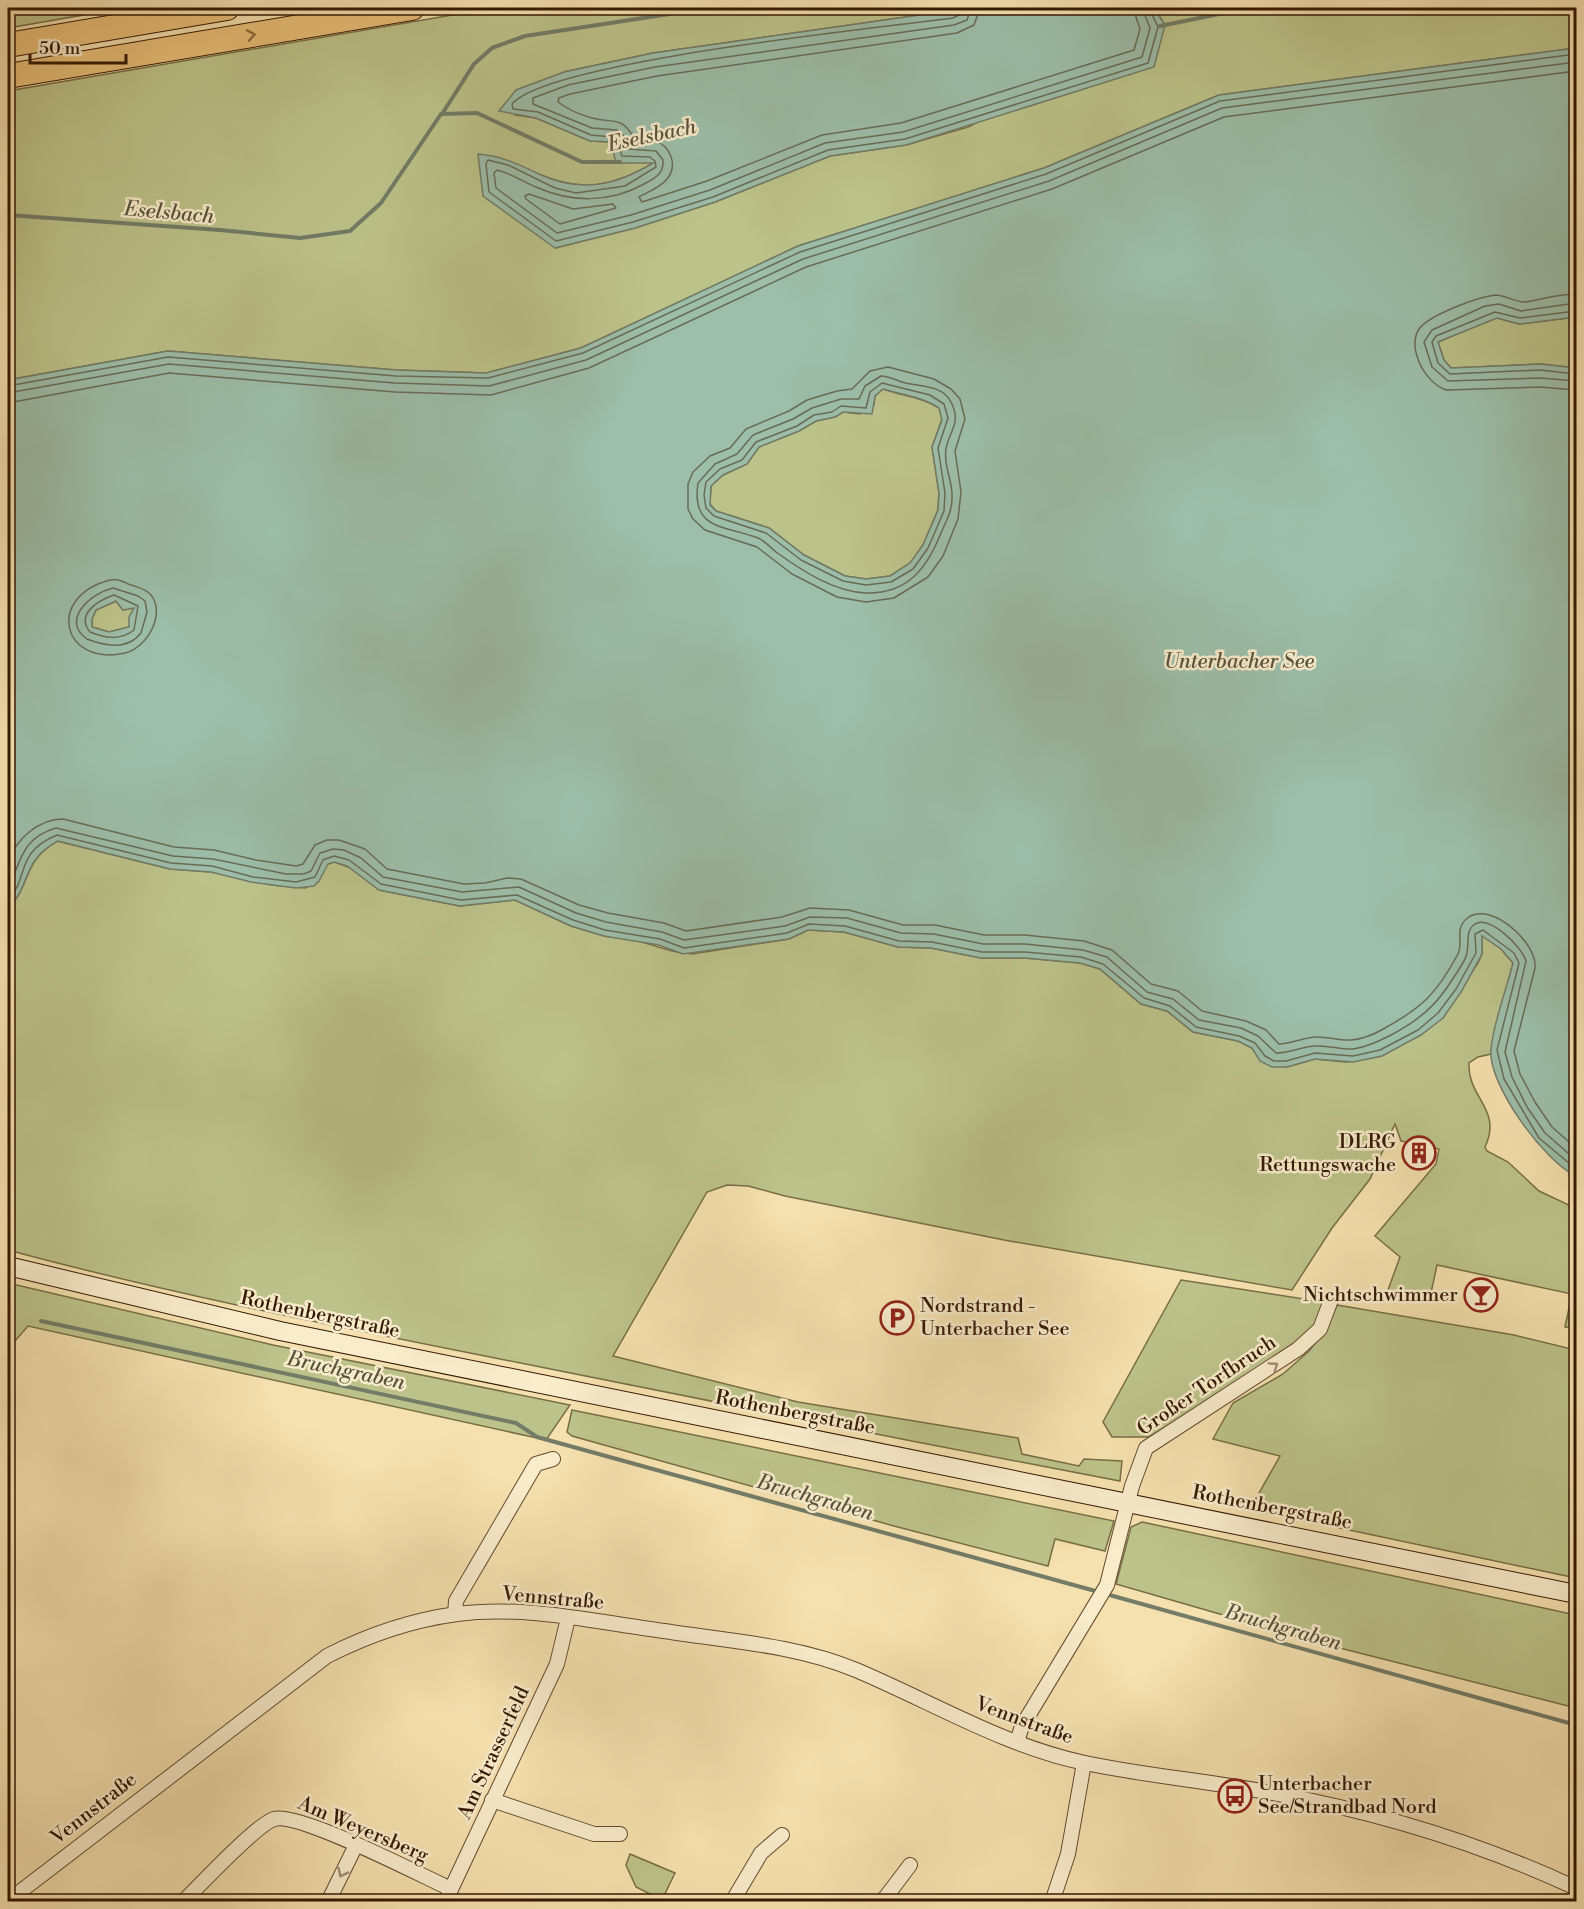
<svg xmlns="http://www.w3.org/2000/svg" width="1584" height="1909" viewBox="0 0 1584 1909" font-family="'Libre Bodoni',serif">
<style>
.green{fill:#bcc38a;stroke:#786e46;stroke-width:1.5}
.water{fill:#9cbeaa;stroke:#727c67;stroke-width:1.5;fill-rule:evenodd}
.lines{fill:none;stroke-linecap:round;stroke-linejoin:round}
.shore{stroke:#686c56;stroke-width:1.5}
.stream{stroke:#727c67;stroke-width:4}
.street-casing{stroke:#644b2e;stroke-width:16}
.secondary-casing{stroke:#341903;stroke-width:20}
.highway-casing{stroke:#341903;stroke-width:26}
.street{stroke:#f8eccb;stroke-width:14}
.secondary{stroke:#f8eccb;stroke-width:18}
.highway{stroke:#eac078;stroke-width:24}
.oneway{stroke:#8f6c3e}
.oneway2{stroke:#a08d71}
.labels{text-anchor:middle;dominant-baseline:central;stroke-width:5;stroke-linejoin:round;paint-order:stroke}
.poi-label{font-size:20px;fill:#341903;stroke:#f8eccb;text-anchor:end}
.street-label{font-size:20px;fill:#341903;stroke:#f8eccb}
.water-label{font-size:21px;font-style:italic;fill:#58533d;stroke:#f8eccb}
</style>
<rect width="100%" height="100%" fill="#f5e1af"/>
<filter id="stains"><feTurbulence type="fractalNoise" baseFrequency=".00333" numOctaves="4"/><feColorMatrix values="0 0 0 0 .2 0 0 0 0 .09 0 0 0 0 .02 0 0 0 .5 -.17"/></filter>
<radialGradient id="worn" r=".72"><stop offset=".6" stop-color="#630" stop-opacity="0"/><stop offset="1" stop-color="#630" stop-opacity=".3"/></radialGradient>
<g class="green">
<polygon points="8,8 124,8 8,28"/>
<path d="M493 8H969L653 53 564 72 515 115 536 118 590 141 612 142 654 163C612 187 584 193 538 174L555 248 635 228 715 202 830 156 906 145 968 127 1165 25 1154 8H1576V48L1219 95 1044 168 798 246 581 348 486 373 396 370 168 351 8 380V91Z"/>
<polygon points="1576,317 1576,368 1541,364 1451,368 1444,360 1438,342 1488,319 1497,318 1519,324"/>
<path d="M883 389C902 396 922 397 939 408L942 419 932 447 939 493 938 510 923 545 910 564 890 576 866 579 845 576 804 555 769 528 716 511 710 504 711 486 723 475 747 464 759 447 799 431 816 421 835 417 843 412 860 414 874 405 875 396Z"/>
<polygon points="116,601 123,610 135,608 129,627 109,632 92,627 92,619 96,610"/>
<path d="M57 841 170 869 211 872 272 885 306 888 328 864 334 862 354 869 379 890 460 906 515 900 571 926 604 936 635 940 672 951 692 954 789 939 808 930 844 932 898 947 931 948 981 958H1025L1080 963 1100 969 1141 1004 1167 1011 1193 1032 1238 1041 1252 1048 1261 1061 1287 1067 1315 1059 1346 1062 1382 1056 1443 1018 1478 963 1482 954V935L1501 949 1513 963 1491 1054 1478 1057 1469 1063C1467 1098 1503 1109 1485 1147L1487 1151 1508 1162 1539 1191 1567 1204 1576 1213V1329L1565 1327 1572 1294 1437 1265 1429 1302 1393 1295 1388 1290 1400 1257 1375 1236 1436 1164 1439 1149 1401 1141 1395 1124 1370 1179 1332 1228 1292 1290 1004 1240 785 1196 748 1186 727 1185 707 1192 613 1356 798 1402 1018 1438 1022 1454 1079 1466 1084 1459 1122 1461 1120 1481C903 1440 686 1397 470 1353 315 1322 160 1291 8 1250V909C32 884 22 861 57 841Z"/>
<polygon points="1181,1280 1324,1302 1317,1325 1294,1347 1217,1398 1149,1437 1112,1437 1103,1422"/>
<polygon points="8,1283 273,1345 570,1405 546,1440 28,1326 8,1349"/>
<polygon points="1337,1305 1514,1335 1576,1350 1576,1578 1250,1509 1280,1456 1213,1439 1233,1403 1283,1374 1309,1351 1327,1329"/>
<polygon points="572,1410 1114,1521 1105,1551 1055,1539 1048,1566 894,1526 572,1436 567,1432"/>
<polygon points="1142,1522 1576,1615 1576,1708 1320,1643 1116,1584 1131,1527"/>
<polygon points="630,1854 675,1873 662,1900 636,1887 626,1865"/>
</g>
<g class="water">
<path d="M969 8H1154L1165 25 1154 67 906 145 830 156 715 202 635 228 555 248 483 196 478 154C502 156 518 164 539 174 580 193 615 186 653 163H616L611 142 590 141 536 118 499 111 516 90 564 72 653 53Z"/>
<path d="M1576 48V317L1519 324 1497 318 1438 342 1444 360 1451 368 1541 364 1576 368V1176C1545 1162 1487 1084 1491 1049 1494 1020 1506 991 1513 963L1501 949 1482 936V954L1461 992 1443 1018 1421 1035 1382 1056 1353 1062 1315 1059 1287 1067H1272L1260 1061 1252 1048 1238 1041 1193 1032 1167 1011 1141 1004 1100 969 1080 963 1025 958H981L931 948 898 947 844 932 808 930 789 939 683 954 659 945 604 936 571 926 515 900 460 906 379 890 347 866 334 862 328 864 319 881 314 886 296 888 251 882 211 872 170 869 58 841C21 861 32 884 8 909V380L168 351 396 370 486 373 581 348 798 246 1044 168 1219 95ZM883 389C902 395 923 397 939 408L942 420 932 447 939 493 938 510 923 545 910 563 890 576 866 579 845 576 804 555 769 528 716 511 710 505 711 486 723 475 747 464 759 447 799 431 816 421 835 417 843 412 872 414 875 396ZM116 601 123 610 134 608 129 617V627L109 632 92 627V619L96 610Z"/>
</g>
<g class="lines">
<g class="shore">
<path d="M963 8 961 14 953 18C880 28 548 61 512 104L513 109 538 112 591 135 613 137 617 141 622 156 650 157 655 161 656 167 625 186 576 193 555 188 508 165 488 160 486 164 489 192 556 241 633 222 713 197 828 150 905 139 1148 63 1158 27 1149 8"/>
<path d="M971 8 967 20 954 25 655 67 568 85 533 98V104L592 128 617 130 623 135 628 149 656 151 663 160C664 174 655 178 644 184 610 203 571 203 536 187 523 182 511 173 497 170L494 173 496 188 557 233 631 215 710 190 825 143 903 132 1142 57 1150 28 1142 8"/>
<path d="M980 8 974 25 957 33 657 76 570 94 559 98 558 102C567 109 581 115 592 118 615 124 622 115 635 140 641 140 648 139 654 141 671 145 678 166 667 179 661 187 648 192 639 197L642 202 707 181 822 135 901 123 1134 50 1140 29 1133 8"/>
<polygon points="529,194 573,209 613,204 616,208 560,224 526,199 525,196"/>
<path d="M1576 294C1559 294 1543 299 1526 302 1516 303 1506 295 1495 295 1478 297 1429 315 1419 329 1414 337 1414 347 1417 356 1421 370 1432 385 1446 390L1540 387 1576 390"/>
<polyline points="1576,303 1521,311 1499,304 1485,306 1432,330 1424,342 1432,367 1448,381 1540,378 1576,381"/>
<polyline points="1576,311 1520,318 1495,312 1436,336 1432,342 1438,363 1450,374 1540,370 1576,374"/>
<polygon points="888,367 934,379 951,389 960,399 965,419 955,451 961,492 958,519 943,556 928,577 894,598 866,602 837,597 792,574 757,547 705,530 693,519 688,509 688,484 693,472 710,456 730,448 746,429 789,411 807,400 837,391 852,389 870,371"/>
<path d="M881 376C889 376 895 380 902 382 918 387 942 384 951 402 962 423 949 431 946 449 943 464 952 480 952 494 953 510 947 519 941 533 927 568 908 594 866 593 834 592 801 570 776 552 770 547 765 541 758 538 725 525 691 531 698 483L715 464 737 454 753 435 793 419 812 408 841 399H859L865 386Z"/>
<polygon points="882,383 930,395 944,404 948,418 938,448 945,493 944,511 928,548 913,569 891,582 866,585 843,581 801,560 766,533 714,516 706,508 704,495 706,482 720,469 742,460 756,442 797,426 814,415 832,412 841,406 866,408 870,392"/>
<polyline points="8,386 168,357 396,376 488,378 583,353 800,252 1046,174 1220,101 1576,54"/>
<polyline points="8,393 169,364 395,383 489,386 586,360 803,259 1049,181 1222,108 1576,62"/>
<polyline points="8,403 169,373 395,392 491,395 589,368 806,267 1052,189 1224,117 1576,71"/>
<path d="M110 580C119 578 123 582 131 585 139 588 145 588 151 595 166 614 147 648 125 653 62 667 45 597 110 580Z"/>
<path d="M113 588 138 596 145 601 147 612 141 633C128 650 105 646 87 639 60 620 91 593 113 588Z"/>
<path d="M114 595 138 606 134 630C120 641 105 638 90 632 75 614 99 600 114 595Z"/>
<path d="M8 861C17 839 38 819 63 819L174 847 214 850 256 860 296 866 303 864 315 845 327 840H339L365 849 387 869 464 884 485 883 507 878 521 879 579 905 608 913 664 923 686 931 782 917 810 908 849 910 903 925H935L984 935H1025L1084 941 1112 950 1151 984 1178 991 1202 1011 1246 1021 1266 1030 1279 1044C1291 1044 1302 1038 1315 1037 1327 1036 1339 1041 1351 1040 1364 1039 1375 1034 1385 1028 1423 1007 1437 993 1458 954 1464 941 1453 928 1469 917 1493 902 1538 944 1535 968L1514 1051 1520 1074 1535 1102 1552 1127 1576 1148"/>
<path d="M8 889C21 862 21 838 56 828L173 856 213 859 286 874H304L311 871 320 853 333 849 344 850 361 858 383 877 462 892 519 887 576 913 606 922 662 932 684 940 785 926 810 917 847 918 901 933 934 934 983 944H1025L1083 950 1107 957 1147 992 1173 999 1199 1020 1241 1028 1258 1036 1276 1053C1290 1053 1303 1046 1316 1046 1329 1045 1341 1050 1353 1049 1367 1047 1379 1041 1391 1035 1429 1015 1442 998 1464 961 1472 948 1463 932 1475 924 1490 915 1522 947 1526 961L1505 1052 1512 1077 1527 1107 1545 1133 1576 1160"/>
<path d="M8 900C30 877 14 853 57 835L171 863 212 866 253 877 296 882 315 877 323 860 334 856 349 860 381 884 461 900 517 895 573 920 605 930 660 939 684 948 787 933 809 924 845 926 899 941 932 942 982 952H1025L1081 957 1103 964 1144 998 1170 1006 1196 1027 1239 1036 1255 1043 1265 1056 1274 1061H1286L1315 1053 1353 1056 1380 1050 1418 1030 1438 1013 1456 989 1476 953 1475 934 1483 930 1514 953 1519 963 1497 1050 1504 1079 1539 1138 1576 1169"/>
</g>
<g class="stream">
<polyline points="1160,26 1249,8"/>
<polyline points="442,114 474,64 492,48 525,36 709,8"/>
<polyline points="8,215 220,230 300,238 350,231 381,203 441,114 477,113 582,162 620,162"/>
<polyline points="41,1321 516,1423 537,1437 1099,1592"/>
<polyline points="1106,1594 1576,1725"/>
</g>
<defs>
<g id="street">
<polyline points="455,1614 456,1601 536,1464 553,1459"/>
<polyline points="1017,1742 1022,1726 1107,1585 1132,1486 1146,1448 1298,1349 1320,1329 1331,1300"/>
<polyline points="492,1800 594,1834 620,1834"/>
<path d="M8 1901 327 1656C366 1636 412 1620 457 1614 525 1605 596 1622 664 1631 728 1641 796 1645 856 1670 932 1702 1004 1746 1085 1763 1147 1776 1210 1781 1272 1793 1378 1812 1479 1843 1576 1888"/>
<path d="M183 1902C200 1885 256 1825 274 1819 298 1811 422 1876 451 1889"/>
<polyline points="328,1902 356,1845"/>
<polyline points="445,1902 557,1664 568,1618"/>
<polyline points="732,1902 761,1853 782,1835"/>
<polyline points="882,1902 910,1865"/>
<polyline points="1052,1902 1068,1854 1084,1763"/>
</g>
<polyline id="secondary" points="8,1266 280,1331 1576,1594"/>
<g id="highway">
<polyline points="8,45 227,8"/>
<polyline points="8,76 412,8"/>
</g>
</defs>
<use href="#street" class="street-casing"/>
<use href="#secondary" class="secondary-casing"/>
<use href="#highway" class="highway-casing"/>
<use href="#street" class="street"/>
<use href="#secondary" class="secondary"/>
<use href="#highway" class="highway"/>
</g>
<defs><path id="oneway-chevron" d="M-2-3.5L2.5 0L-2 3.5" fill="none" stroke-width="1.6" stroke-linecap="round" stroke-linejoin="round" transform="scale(1.5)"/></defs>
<use class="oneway" href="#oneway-chevron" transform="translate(251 35) rotate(-10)"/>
<g class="oneway2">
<use href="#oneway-chevron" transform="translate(1274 1366) rotate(-35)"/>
<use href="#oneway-chevron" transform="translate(342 1873) rotate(116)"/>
</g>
<defs>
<symbol id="building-ring" viewBox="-11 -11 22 22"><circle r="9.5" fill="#f8eccb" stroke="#8f2418" stroke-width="1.5"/><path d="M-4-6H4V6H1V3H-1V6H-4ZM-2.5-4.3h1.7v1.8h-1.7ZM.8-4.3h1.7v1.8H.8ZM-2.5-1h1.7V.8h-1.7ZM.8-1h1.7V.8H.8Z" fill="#8f2418"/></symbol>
<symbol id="bar-ring" viewBox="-11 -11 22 22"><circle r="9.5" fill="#f8eccb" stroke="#8f2418" stroke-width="1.5"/><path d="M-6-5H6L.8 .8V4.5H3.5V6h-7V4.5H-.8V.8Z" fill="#8f2418"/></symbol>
<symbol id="parking-ring" viewBox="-11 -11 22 22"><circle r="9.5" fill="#f8eccb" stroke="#8f2418" stroke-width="1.5"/><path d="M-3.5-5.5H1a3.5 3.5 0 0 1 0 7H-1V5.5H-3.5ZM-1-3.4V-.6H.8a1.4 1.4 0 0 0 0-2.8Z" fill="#8f2418"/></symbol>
<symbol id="bus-ring" viewBox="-11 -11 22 22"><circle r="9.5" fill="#f8eccb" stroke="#8f2418" stroke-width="1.5"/><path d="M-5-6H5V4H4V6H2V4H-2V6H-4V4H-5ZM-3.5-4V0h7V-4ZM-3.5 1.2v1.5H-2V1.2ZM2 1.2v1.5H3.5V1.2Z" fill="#8f2418"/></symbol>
</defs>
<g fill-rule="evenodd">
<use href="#building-ring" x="1400" y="1134" width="38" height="38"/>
<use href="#bar-ring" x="1462" y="1276" width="38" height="38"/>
<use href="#parking-ring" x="878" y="1299" width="38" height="38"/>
<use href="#bus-ring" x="1216" y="1777" width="38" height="38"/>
</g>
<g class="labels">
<g class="poi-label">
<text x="1396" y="1142">DLRG<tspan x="1396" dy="23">Rettungswache</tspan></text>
<text x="1458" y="1295">Nichtschwimmer</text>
<text x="920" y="1306" text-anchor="start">Nordstrand -<tspan x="920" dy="23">Unterbacher See</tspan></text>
<text x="1258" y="1784" text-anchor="start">Unterbacher<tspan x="1258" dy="23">See/Strandbad Nord</tspan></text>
</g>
<g class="street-label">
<text transform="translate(320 1315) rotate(12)">Rothenbergstraße</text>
<text transform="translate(1207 1386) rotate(-34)">Großer Torfbruch</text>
<text transform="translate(795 1413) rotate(11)">Rothenbergstraße</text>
<text transform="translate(1272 1508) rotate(11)">Rothenbergstraße</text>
<text transform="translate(553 1599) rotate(5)">Vennstraße</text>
<text transform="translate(1024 1721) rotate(20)">Vennstraße</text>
<text transform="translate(494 1753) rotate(-65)">Am Strasserfeld</text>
<text transform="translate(94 1809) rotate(-38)">Vennstraße</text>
<text transform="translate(363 1830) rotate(23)">Am Weyersberg</text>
</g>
<g class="water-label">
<text transform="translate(652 136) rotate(-12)">Eselsbach</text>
<text transform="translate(169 213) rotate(5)">Eselsbach</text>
<text x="1239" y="662">Unterbacher See</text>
<text transform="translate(346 1371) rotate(12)">Bruchgraben</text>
<text transform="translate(815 1498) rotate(16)">Bruchgraben</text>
<text transform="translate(1283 1628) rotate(16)">Bruchgraben</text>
</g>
</g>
<rect width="1584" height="1909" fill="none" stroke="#f5e1af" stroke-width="30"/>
<rect x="9" y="9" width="1566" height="1891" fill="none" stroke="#341903" stroke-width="3"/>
<rect x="15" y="15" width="1554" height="1879" fill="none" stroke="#341903" stroke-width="1.5"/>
<path d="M30 54v9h96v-9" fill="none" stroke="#341903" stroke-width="3"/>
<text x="39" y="54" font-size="18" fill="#341903" stroke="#f8eccb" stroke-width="4.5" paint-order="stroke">50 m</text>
<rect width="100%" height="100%" filter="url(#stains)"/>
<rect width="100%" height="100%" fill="url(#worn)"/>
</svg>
